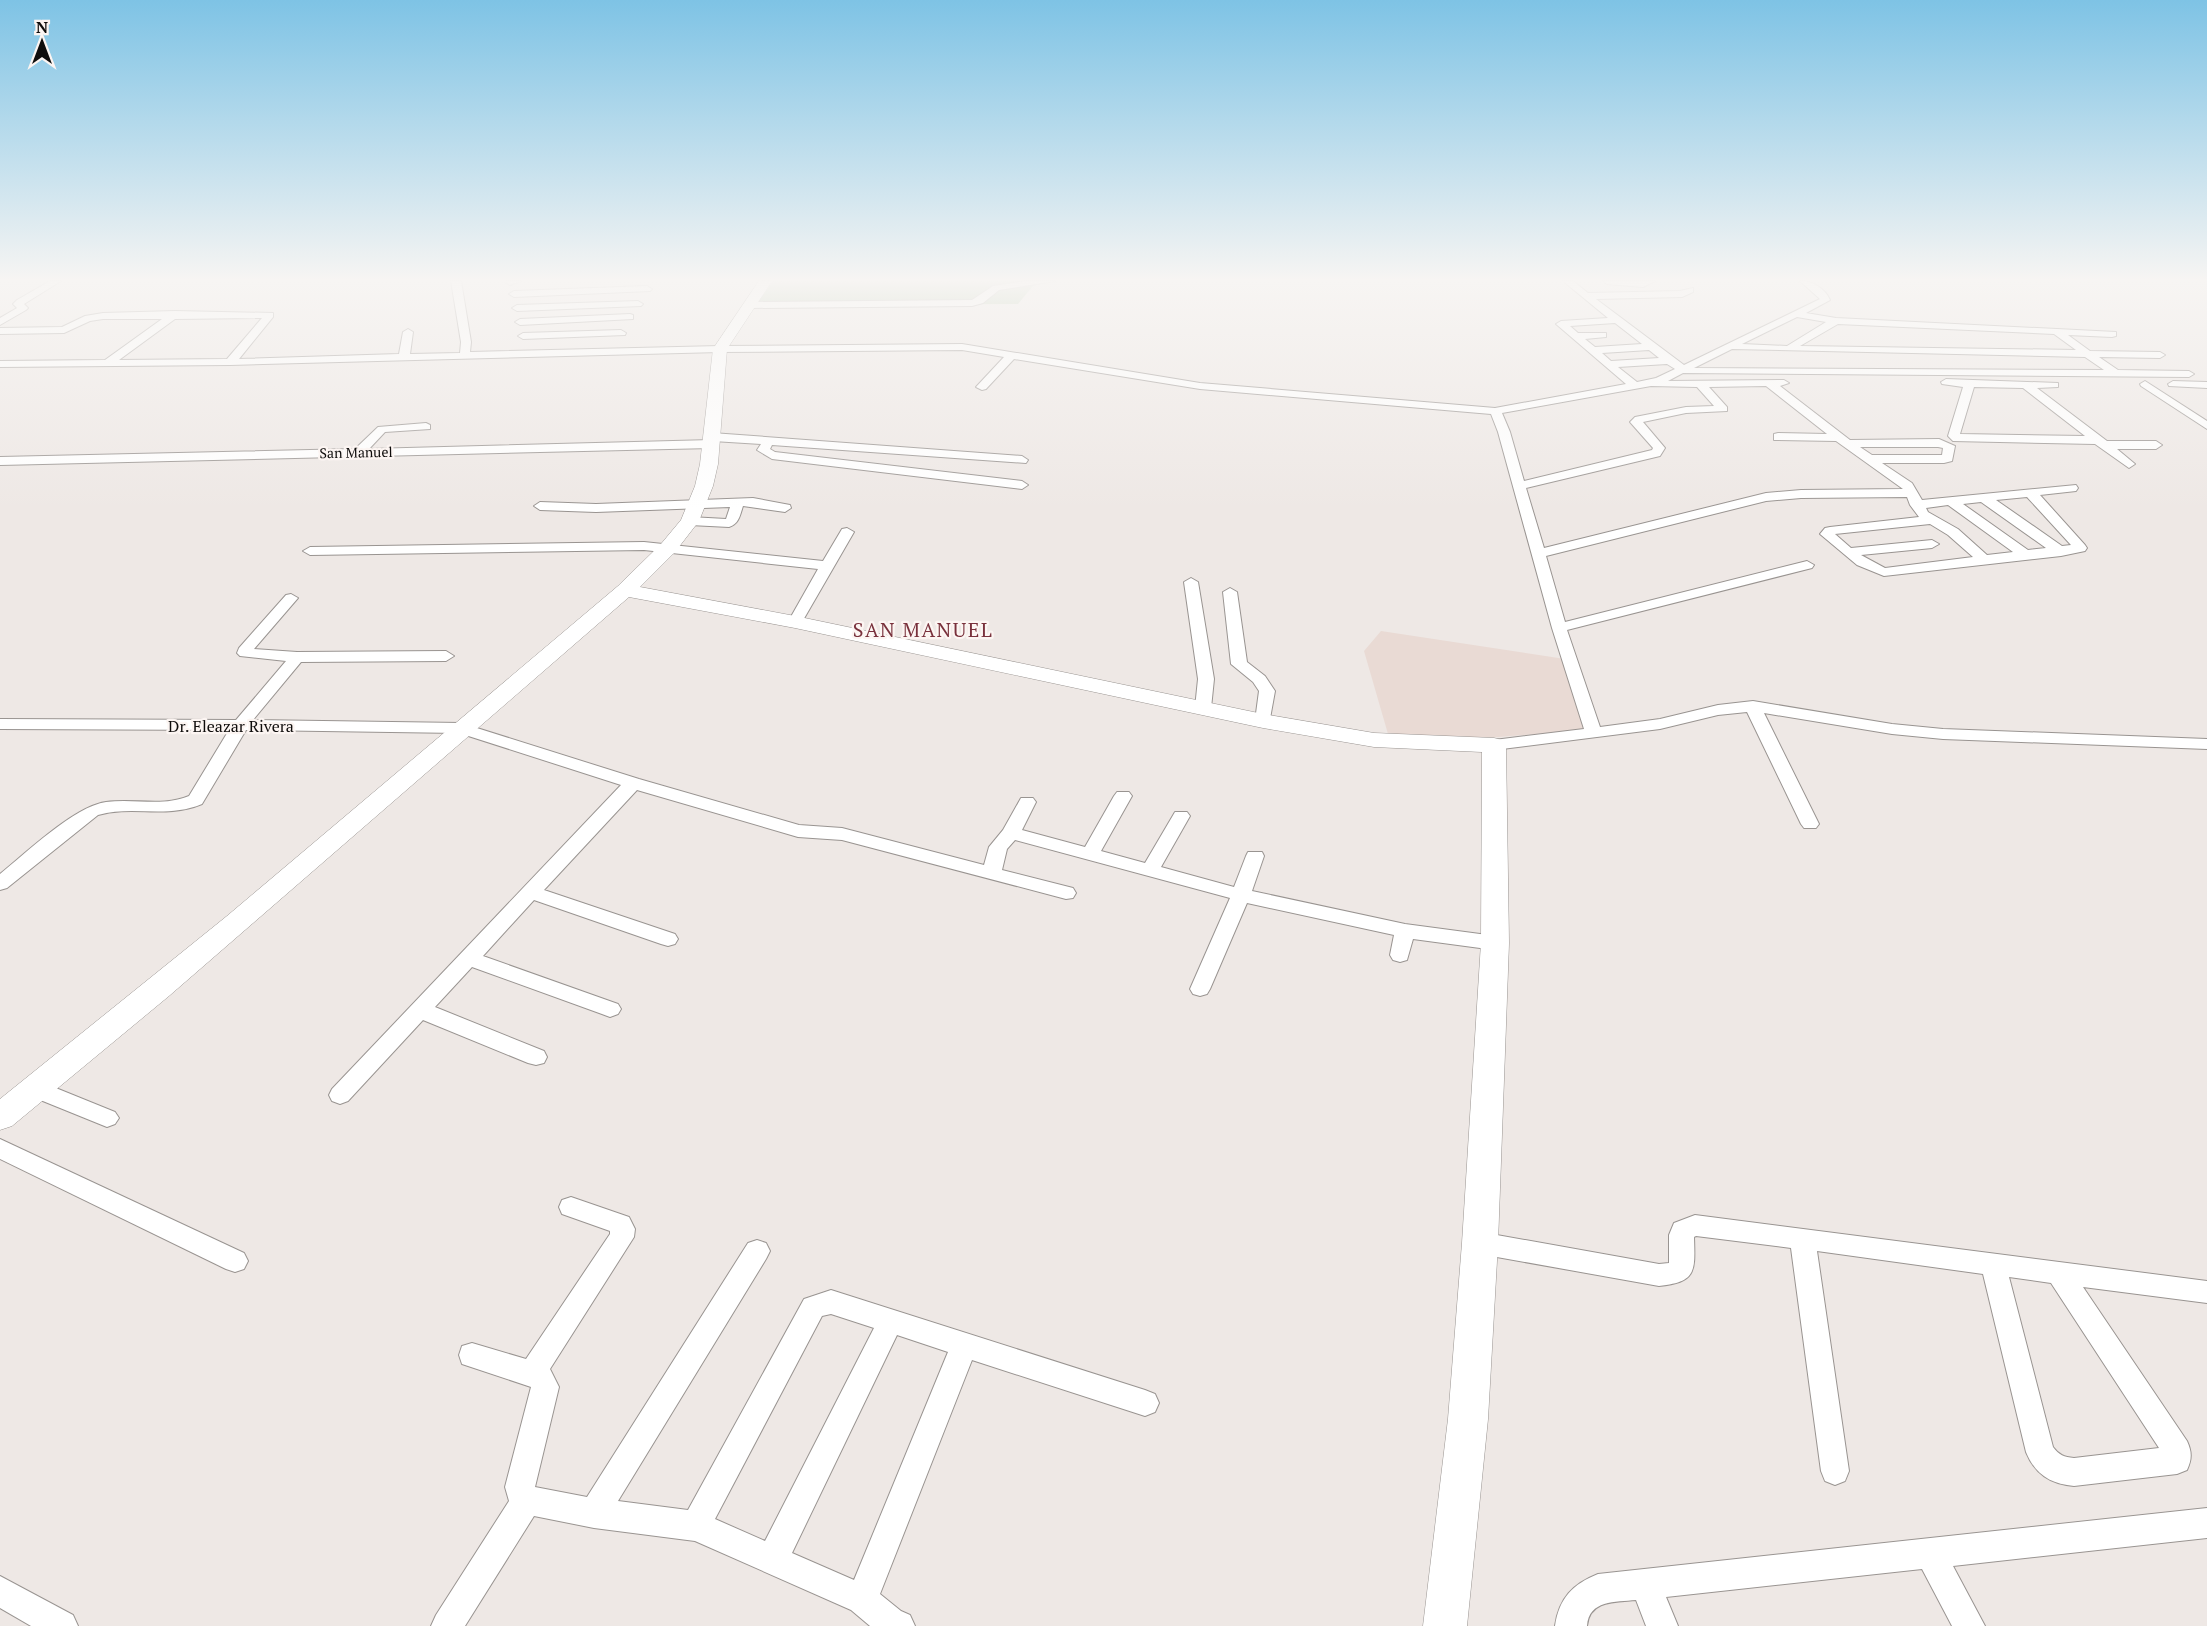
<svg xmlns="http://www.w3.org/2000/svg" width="2207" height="1626" viewBox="0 0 2207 1626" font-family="'PT Serif',serif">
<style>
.built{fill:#e9dad4}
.green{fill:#a7c19e}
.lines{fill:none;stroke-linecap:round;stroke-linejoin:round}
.street-casing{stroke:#999491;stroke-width:2}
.secondary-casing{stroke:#999491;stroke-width:1}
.street{fill:#fff;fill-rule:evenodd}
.secondary{fill:#fff;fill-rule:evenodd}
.labels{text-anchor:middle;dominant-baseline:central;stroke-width:4.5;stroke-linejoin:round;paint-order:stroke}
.far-street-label{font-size:14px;fill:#0f0d0c;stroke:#fcf5f2}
.street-label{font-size:16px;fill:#0f0d0c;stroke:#fcf5f2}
.quarter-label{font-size:20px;letter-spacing:1.5px;fill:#79313c;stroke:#fcf5f2}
</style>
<rect width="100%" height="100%" fill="#eee8e5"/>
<polygon class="built" points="1381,631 1565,659 1584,730 1486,738 1388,734 1364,651"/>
<polygon class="green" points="773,281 1037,281 1018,304 756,305"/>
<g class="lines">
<defs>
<g id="street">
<polygon points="50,281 61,281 24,304 28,308 26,310 0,325 0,318 17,308 13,304 17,300"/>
<path d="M451 281H461L471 342 470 352 720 346 962 344 1200 383 1495 408 1626 384 1556 324 1561 321 1608 318 1563 281H1573L1588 293 1680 291 1693 288V292L1682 297 1596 299 1684 365 1820 299 1800 281C1812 281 1825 288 1830 300L1806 313 1836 318 2116 332V336L2112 337 2068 335 2090 351 2160 352 2165 355 2160 358 2099 357 2118 370 2189 371 2194 374 2189 377 1683 373 1668 381 1784 380 1789 383 1780 386 1850 440 1939 439 1955 446 1952 461 1944 463H1882L1912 483 1922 500 2076 485 2078 488 2076 491 2040 495 2085 545 2087 548 2085 551 2061 556 1884 576 1857 565 1820 534 1825 528 1830 527 1919 517 1910 505 1907 497 1801 498 1766 501 1546 556 1565 622 1807 561 1814 565 1812 568 1567 630 1600 727 1660 719 1718 705 1753 701 1892 724 1943 729 2207 739V749L1943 739 1892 734 1764 713 1819 824 1816 828H1804L1801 824 1747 712 1718 715 1660 729 1494 750 1488 749 1486 745 1488 741 1494 740 1584 729 1552 628 1498 432 1491 414 1200 389 1014 359 986 389 982 390 976 387 1004 357 962 350 720 352 230 365 0 367V361L105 360 162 319H103L90 321 64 333 0 334V328L62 327 85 316 103 313 175 311 273 313V317L239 359 399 354 403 332 408 329 413 332 410 354 460 353 461 342ZM1797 317 1826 322 1787 346 1742 344ZM262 318 227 359 119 360 175 319ZM1615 323 1642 344 1595 347 1585 339 1606 337V333H1578L1570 326ZM1838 324 2054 334 2076 350 1800 346ZM1732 349 2085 357 2104 370 1694 368ZM1649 350 1659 358 1611 361 1602 353ZM1667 364 1675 369 1656 378 1637 382 1618 367ZM1651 386 1697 387 1714 406 1686 407 1635 417 1630 422 1653 448 1652 450 1524 481 1510 432 1502 413ZM1766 386 1827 434 1778 433 1774 434V440L1836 441 1903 489 1801 490 1766 493 1544 548 1526 488 1660 456 1665 448 1643 422 1686 413 1727 411V407L1709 387ZM1860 447H1938L1943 448 1942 455H1872ZM2027 497 2071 545 2062 546 1996 500ZM1981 502 2046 548 2028 550 1963 504ZM1948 505 2013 552 1987 555 1958 529 1928 512 1926 508ZM1930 524 1948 535 1973 557 1885 568 1861 555 1932 548 1939 544 1932 540 1851 548 1835 534Z"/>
<polygon points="521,281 510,285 505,282 506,281"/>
<polygon points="1027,281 1055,281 999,290 983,303 972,306 750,308 745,305 750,302 972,300 993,286"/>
<polygon points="1603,281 1655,281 1643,287 1607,284"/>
<polygon points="647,286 652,289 650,291 514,297 509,294 514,291"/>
<polygon points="638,301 643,304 641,306 517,311 512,308 517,305"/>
<polygon points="630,314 633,315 633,319 520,325 515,322 520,319"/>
<polygon points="621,330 626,333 625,335 523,339 518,336 523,333"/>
<path d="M1946 379 2058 383V387L2037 388 2107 441H2156L2162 445 2156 449H2117L2135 464 2129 468 2095 444 1953 441 1948 436 1963 387 1942 384 1941 382ZM1974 387 2023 388 2085 436 1960 434Z"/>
<polygon points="2145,381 2207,421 2207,429 2141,386 2140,384"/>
<polygon points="2173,381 2207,382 2207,388 2169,386 2168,384"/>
<polygon points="426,423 430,425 430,429 385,432 369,449 712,440 706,437 712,433 1022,456 1028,460 1026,463 772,445 770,449 775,452 1022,481 1028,485 1022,489 772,459 757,450 761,444 713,441 718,444 712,448 0,465 0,457 355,449 378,427"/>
<path d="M753 498 790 505 791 508 785 512 743 506C740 515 739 524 729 527L690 525 683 521 690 517 726 519 730 507 596 512 540 510 534 506 540 502 596 504Z"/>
<polygon points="847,528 854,532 802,622 795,626 788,622 818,569 644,550 310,555 303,551 310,547 644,542 823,561 842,529"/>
<polygon points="1191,578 1198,582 1214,679 1211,708 1203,713 1195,708 1198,679 1184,582"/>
<polygon points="1230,588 1237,592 1247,662 1265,676 1275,691 1269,724 1263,726 1255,721 1259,691 1253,682 1231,664 1223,592"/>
<path d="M291 594 298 598 254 649 297 652 446 651 454 656 446 661 301 662 253 720 461 723 639 779 799 825 842 828 984 865 989 847 1003 830 1021 798H1033L1036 802 1022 830 1085 847 1114 796 1117 792H1129L1132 796 1101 851 1145 863 1175 812H1187L1190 816 1161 867 1234 887 1246 856 1248 852H1262L1264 856 1252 891 1405 924 1495 936 1502 938 1505 943 1502 948 1495 950 1413 939 1407 960 1400 962 1393 960 1390 955 1394 935 1247 903 1210 989 1207 994 1200 996 1193 994 1190 989 1230 898 1015 840 1007 849 1002 870 1073 888 1076 893 1073 898 1066 899 842 840 798 837 637 790 544 890 675 934 678 939 675 944 668 946 661 944 534 900 483 956 618 1004 621 1009 618 1014 610 1017 602 1014 472 967 435 1007 544 1051 547 1057 544 1063 536 1065 528 1063 423 1020 348 1101 340 1104 332 1101 329 1095 332 1089 621 785 459 733 246 730 202 804C166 819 133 805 98 815L7 888 0 890V874C26 853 75 806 106 802 134 798 163 807 189 796L229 730 0 729V719L236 720 286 661 240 656 237 653 239 648 286 595Z"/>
<polygon points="36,1080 115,1112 119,1118 115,1124 107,1127 28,1095 25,1089 28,1083"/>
<polygon points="0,1139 244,1253 248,1261 244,1269 235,1272 226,1269 0,1159"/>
<path d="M571 1197 629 1217 635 1229 634 1237 550 1369 559 1387 535 1487 587 1497 748 1243 757 1240 766 1243 770 1251 766 1259 618 1501 688 1510 804 1299 831 1290 1145 1390 1155 1394 1159 1403 1155 1412 1145 1416 972 1360 880 1594 901 1611 910 1615 915 1626H870L851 1610 695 1541 594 1528 534 1516 465 1626H431L436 1615 509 1501 505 1487 531 1387 462 1364 459 1355 462 1346 472 1343 526 1359 610 1234V1231L562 1214 559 1207 562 1200ZM831 1314 874 1328 765 1541 715 1519 822 1316ZM897 1335 948 1352 854 1580 792 1553Z"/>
<path d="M1695 1215 2207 1281V1303L2083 1287 2187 1441C2192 1452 2192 1459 2187 1470L2177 1474 2074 1486C2050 1484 2035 1474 2026 1452L1983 1274 1817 1251 1849 1471 1845 1481 1835 1485 1825 1481 1821 1471 1791 1248 1696 1236 1694 1237C1695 1271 1697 1282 1659 1286L1480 1254 1471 1251 1467 1243 1471 1235 1480 1232 1659 1264 1669 1263V1235L1674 1223ZM2009 1277 2051 1283 2159 1448 2074 1458C2064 1457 2059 1455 2053 1447Z"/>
<path d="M2207 1508V1538L1953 1566 1985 1626H1952L1922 1569 1666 1597 1678 1626H1646L1636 1600C1615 1602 1589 1600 1587 1626H1555C1559 1598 1573 1584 1598 1574Z"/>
<polygon points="0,1576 73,1615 78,1626 31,1626 0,1608"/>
</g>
<polygon id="secondary" points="759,281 772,281 727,349 718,464 713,486 699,521 675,552 640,587 795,616 1263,714 1374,733 1494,738 1502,740 1506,745 1509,943 1498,1243 1488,1419 1467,1626 1423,1626 1448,1419 1462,1243 1481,943 1482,752 1374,747 1263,728 795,628 629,597 169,996 12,1126 0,1130 0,1099 227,916 618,586 661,544 681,520 695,486 700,464 713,349"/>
</defs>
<use href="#street" class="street-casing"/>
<use href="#secondary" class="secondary-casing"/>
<use href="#street" class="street"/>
<use href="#secondary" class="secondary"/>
</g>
<linearGradient id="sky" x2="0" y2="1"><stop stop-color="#7ec3e5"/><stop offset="0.55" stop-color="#f7f5f3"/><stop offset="1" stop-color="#f7f5f3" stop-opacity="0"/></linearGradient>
<rect width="2207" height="509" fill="url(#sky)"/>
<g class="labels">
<g class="far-street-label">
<text transform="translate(356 452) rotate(-1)">San Manuel</text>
</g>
<g class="street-label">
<text x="231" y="726">Dr. Eleazar Rivera</text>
</g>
<g class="quarter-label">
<text x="923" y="629">SAN MANUEL</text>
</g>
</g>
<g transform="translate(42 42)" stroke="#fcf5f2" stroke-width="4.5" paint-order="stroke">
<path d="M0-4.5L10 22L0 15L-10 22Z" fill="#0f0d0c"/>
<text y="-9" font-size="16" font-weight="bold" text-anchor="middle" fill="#0f0d0c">N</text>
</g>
</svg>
